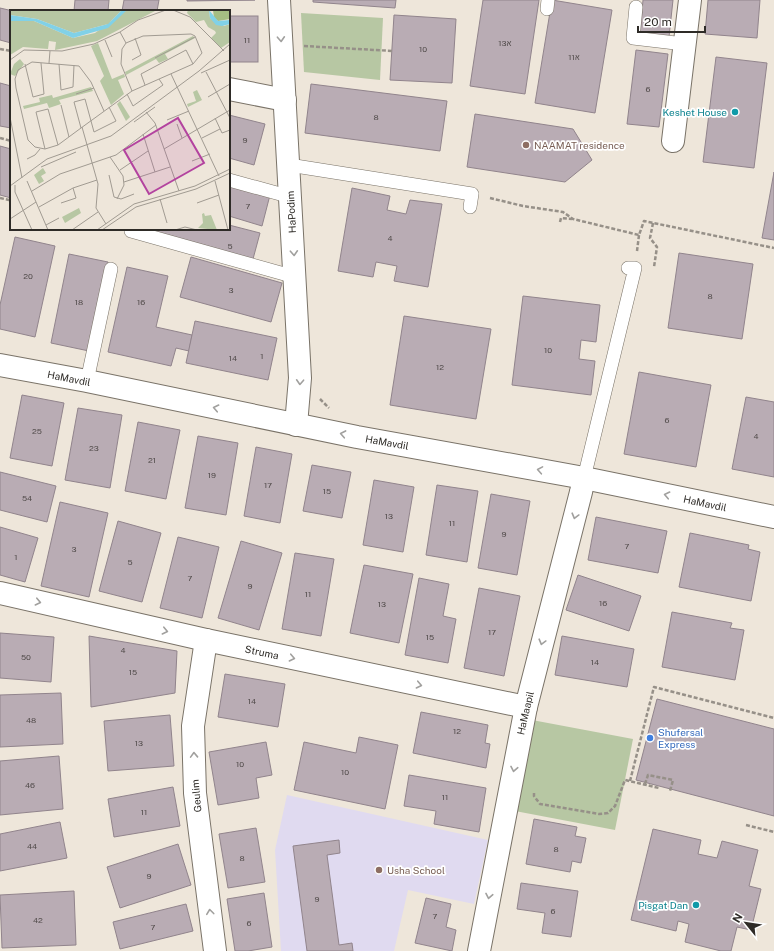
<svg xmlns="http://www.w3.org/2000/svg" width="774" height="951" viewBox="0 0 774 951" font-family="'Public Sans',Heebo,sans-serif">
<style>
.education{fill:#e0daf0}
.green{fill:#b7c7a3}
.building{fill:#b9acb4;stroke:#91848c}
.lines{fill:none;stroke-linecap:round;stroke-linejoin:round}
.lane-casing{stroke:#7a7368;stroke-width:14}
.street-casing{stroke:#7a7368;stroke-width:24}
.path{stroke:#969088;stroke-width:2.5;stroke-dasharray:4 2;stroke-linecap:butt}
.lane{stroke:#fff;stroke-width:13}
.street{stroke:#fff;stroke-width:22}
.oneway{stroke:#a1a09e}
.culture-dot{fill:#0f9aa8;stroke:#fff;stroke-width:1.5}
.education-dot{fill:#8d6e63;stroke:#fff;stroke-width:1.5}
.shop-dot{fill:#3f7fe0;stroke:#fff;stroke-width:1.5}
.labels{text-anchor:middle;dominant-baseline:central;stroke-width:3.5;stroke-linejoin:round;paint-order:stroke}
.number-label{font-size:8px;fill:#514b4a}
.culture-label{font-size:10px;fill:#0d838f;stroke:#fff;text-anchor:end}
.education-label{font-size:10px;fill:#785e54;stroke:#fff;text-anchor:start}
.street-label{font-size:10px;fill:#2e2b27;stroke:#fff}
.shop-label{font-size:10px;fill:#366cbe;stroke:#fff;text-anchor:start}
.inset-road{fill:none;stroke:#a19b92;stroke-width:1}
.view{fill:#b3439f;fill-opacity:0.15;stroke:#b3439f;stroke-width:2}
.inset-edge{fill:none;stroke:#2e2b27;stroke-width:2}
</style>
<rect width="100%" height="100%" fill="#eee6da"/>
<polygon class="education" points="287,795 488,840 474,904 408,890 394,951 281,951 275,850"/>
<g class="green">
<polygon points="301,13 383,18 380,80 304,72"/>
<polygon points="532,720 633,739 615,830 515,811"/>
</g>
<g class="building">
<polygon points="75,0 109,0 108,11 74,11"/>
<polygon points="124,0 159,0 157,11 122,11"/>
<polygon points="187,0 255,0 187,1"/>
<polygon points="313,0 396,0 395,8 313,2"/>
<polygon points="483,0 539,0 525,94 470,86"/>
<polygon points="552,0 612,10 595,113 535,103"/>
<polygon points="643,0 673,0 669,37 640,34"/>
<polygon points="708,0 760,0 757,38 705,34"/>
<polygon points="0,8 13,11 11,11 11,43 0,40"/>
<polygon points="394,15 456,19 452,83 390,80"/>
<rect x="229" y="16" width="29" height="46"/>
<polygon points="636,50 668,54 659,127 627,124"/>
<polygon points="716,57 767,63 754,168 703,162"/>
<polygon points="0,83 11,86 11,128 0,126"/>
<polygon points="311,84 447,101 440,151 305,133"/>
<polygon points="475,114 573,129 592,160 565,182 467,167"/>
<polygon points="229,115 265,124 254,165 229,158"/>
<polygon points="0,146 11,149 11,198 0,195"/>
<polygon points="774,172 774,240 762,238"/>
<polygon points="229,184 270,195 262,226 229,216"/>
<polygon points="352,188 390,196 387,210 406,214 410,200 442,204 428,287 394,281 397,266 376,262 373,277 338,271"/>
<polygon points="229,225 260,233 253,259 141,229 229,229"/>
<polygon points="15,237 55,246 35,337 0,329 0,305"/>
<polygon points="679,253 753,264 742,339 668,328"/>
<polygon points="69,254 108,262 89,351 51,343"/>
<polygon points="191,257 282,283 271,322 180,297"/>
<polygon points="127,267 168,276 156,327 192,335 189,351 176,348 171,366 108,352"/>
<polygon points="523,296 600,305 596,342 581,340 579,359 595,361 591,395 512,385"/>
<polygon points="404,316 491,329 476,419 390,405"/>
<polygon points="195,321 277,338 268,380 186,363"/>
<polygon points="639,372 711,385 696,467 624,454"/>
<polygon points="22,395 64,403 52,466 10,458"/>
<polygon points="746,397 774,402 774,477 732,469"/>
<polygon points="78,408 122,415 110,488 65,480"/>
<polygon points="138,422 180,430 166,499 125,491"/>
<polygon points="198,436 238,443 226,515 185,508"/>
<polygon points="256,447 292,454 280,523 244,516"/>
<polygon points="312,465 351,472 342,518 303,511"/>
<polygon points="0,472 56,486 47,522 0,510"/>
<polygon points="374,480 414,487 403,552 363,545"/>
<polygon points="437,485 478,491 467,562 426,555"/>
<polygon points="491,494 530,501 517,575 478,568"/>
<polygon points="60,502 108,513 89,597 41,586"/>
<polygon points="596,517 667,531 658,573 588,560"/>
<polygon points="118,521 161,533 142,602 99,591"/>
<polygon points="0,527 38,538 25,582 0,575"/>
<polygon points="690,533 749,545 748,549 760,552 751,601 679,587"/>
<polygon points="178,537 219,547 202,618 160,608"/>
<polygon points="241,541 282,553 259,630 218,618"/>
<polygon points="295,553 334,559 321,636 282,629"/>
<polygon points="364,565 413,574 399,643 350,633"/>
<polygon points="578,575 641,596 629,631 566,610"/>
<polygon points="419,578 449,584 443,616 456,619 448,663 405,655"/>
<polygon points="479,588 520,596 504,676 464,668"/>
<polygon points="672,612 732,623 730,628 744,630 735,680 662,667"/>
<polygon points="0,633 54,637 51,682 0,678"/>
<polygon points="89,636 177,651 175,693 91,707"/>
<polygon points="562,636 634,649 627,687 555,675"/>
<polygon points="225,674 285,684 278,727 218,717"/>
<polygon points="61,693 63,744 0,747 0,695"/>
<polygon points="657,699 774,729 774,816 636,780"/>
<polygon points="421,712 488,725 485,743 490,744 486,768 413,753"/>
<polygon points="170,715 174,766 108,771 104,721"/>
<polygon points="359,737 398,745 385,809 294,790 304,742 356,753"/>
<polygon points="266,742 272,775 256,778 259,798 218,805 209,752"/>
<polygon points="59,756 63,809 0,815 0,761"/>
<polygon points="409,775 486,788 479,832 434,824 436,811 404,806"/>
<polygon points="173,787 180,826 114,837 108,799"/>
<polygon points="534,819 577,827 575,836 586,838 581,863 572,861 570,872 526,864"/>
<polygon points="60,822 67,858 0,871 0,834"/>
<polygon points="256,828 265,882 228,888 219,834"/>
<polygon points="653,829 701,840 698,854 717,858 722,841 758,850 749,886 761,889 751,930 737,927 731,951 721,951 685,942 689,924 678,921 676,931 631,920"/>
<polygon points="339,840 340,853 327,855 339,945 352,943 353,951 307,951 293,846"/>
<polygon points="178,844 191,885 120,908 107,867"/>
<polygon points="521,883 578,891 571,937 542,933 545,913 517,909"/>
<polygon points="74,891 76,945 2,948 0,895"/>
<polygon points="264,893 272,947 248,951 235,951 227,899"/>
<polygon points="426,898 451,904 446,927 456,930 452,951 415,943"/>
<polygon points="186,904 193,931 120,949 113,922"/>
</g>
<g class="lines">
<defs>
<g id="lane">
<polyline points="636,7 633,38 684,44"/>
<polyline points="547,9 548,0"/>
<polyline points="289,165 472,194 470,207"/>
<polyline points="229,180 291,197"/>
<polyline points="131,231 295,277"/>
<polyline points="87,381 111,269"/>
<polyline points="584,478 635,268 628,268"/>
</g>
<g id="street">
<polyline points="279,0 300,378 296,425"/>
<polyline points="229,89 285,100"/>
<polyline points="673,141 690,0"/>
<polyline points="0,365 87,381 357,437 584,478 774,517"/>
<polyline points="0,593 206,640 526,707"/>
<polyline points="206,640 193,726 195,793 215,951"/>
<polyline points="479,951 526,707 581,492 584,478"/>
</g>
</defs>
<use href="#lane" class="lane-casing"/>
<use href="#street" class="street-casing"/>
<g class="path">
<polyline points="304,46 393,51"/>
<polyline points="0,49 11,51"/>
<polyline points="0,138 11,141"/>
<polyline points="0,198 9,200 11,200"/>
<polyline points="490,198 523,206 563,212 573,219 639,235 644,221 774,248"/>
<polyline points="560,222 561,218 572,219"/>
<polyline points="653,223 650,238 657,247 654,267"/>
<polyline points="637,251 639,235"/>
<polyline points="320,399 329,408"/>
<polyline points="630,781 654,687 774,718"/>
<polyline points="645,784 648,775 673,780 670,791"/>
<polyline points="534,793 534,796 540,804 599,814 608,813 615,806 625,780 659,788"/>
<polyline points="746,825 774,832"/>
</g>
<use href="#lane" class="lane"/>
<use href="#street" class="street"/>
</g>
<defs><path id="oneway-chevron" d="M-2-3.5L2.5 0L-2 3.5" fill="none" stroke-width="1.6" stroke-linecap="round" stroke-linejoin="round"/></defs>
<g class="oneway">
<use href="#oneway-chevron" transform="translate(281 39) rotate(87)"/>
<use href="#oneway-chevron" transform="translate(294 253) rotate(87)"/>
<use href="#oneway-chevron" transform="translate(300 382) rotate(93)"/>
<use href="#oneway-chevron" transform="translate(216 408) rotate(-168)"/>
<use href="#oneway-chevron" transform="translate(343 434) rotate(-169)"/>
<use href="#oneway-chevron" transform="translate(540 470) rotate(-170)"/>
<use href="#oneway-chevron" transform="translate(667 495) rotate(-168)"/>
<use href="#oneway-chevron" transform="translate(575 516) rotate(105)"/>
<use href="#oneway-chevron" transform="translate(38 602) rotate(13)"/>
<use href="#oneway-chevron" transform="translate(165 631) rotate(13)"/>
<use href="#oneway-chevron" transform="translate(542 642) rotate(105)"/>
<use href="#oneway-chevron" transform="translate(292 658) rotate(12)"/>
<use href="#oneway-chevron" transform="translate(419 685) rotate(12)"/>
<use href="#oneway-chevron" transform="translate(194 755) rotate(-92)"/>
<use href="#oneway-chevron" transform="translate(514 769) rotate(101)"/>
<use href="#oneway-chevron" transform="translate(489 896) rotate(101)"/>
<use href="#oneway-chevron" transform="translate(210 912) rotate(-97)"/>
</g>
<g class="culture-dot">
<circle cx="735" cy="112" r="4"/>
<circle cx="696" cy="905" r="4"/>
</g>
<g class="education-dot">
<circle cx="526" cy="145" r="4"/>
<circle cx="379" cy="870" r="4"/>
</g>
<circle class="shop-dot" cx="650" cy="738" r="4"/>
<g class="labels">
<g class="number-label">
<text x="247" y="40">11</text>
<text x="505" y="43">13א</text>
<text x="423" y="49">10</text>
<text x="574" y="57">11א</text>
<text x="648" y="89">6</text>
<text x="376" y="117">8</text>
<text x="245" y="140">9</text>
<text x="248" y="206">7</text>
<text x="390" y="238">4</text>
<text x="230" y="246">5</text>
<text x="28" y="276">20</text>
<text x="231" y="290">3</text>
<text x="710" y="296">8</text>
<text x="79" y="302">18</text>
<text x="141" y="302">16</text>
<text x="548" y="350">10</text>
<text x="262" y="356">1</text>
<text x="233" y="358">14</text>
<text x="440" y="367">12</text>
<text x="667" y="420">6</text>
<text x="37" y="431">25</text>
<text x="756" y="436">4</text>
<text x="94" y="448">23</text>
<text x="152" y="460">21</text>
<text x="212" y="475">19</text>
<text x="268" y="485">17</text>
<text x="327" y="491">15</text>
<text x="27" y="498">54</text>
<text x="389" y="516">13</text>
<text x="452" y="523">11</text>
<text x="504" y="534">9</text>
<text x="627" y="546">7</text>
<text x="74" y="549">3</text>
<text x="16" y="557">1</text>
<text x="130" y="562">5</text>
<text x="190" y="578">7</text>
<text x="250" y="586">9</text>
<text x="308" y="594">11</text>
<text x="603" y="603">16</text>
<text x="382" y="604">13</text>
<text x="492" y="632">17</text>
<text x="430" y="637">15</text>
<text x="123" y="650">4</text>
<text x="26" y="657">50</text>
<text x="595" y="662">14</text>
<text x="133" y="672">15</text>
<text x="252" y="701">14</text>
<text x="31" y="720">48</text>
<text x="457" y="731">12</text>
<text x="139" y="743">13</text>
<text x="240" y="764">10</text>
<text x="345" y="772">10</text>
<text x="30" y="785">46</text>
<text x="445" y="797">11</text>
<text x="144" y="812">11</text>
<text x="32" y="846">44</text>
<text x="556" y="849">8</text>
<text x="242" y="858">8</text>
<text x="149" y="876">9</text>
<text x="317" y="899">9</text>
<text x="553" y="911">6</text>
<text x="435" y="916">7</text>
<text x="38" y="920">42</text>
<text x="249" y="923">6</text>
<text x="153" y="927">7</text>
</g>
<g class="culture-label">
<text x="727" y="112">Keshet House</text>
<text x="688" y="905">Pisgat Dan</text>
</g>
<g class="education-label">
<text x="534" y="145">NAAMAT residence</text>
<text x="387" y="870">Usha School</text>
</g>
<g class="street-label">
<text transform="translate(291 212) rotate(-93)">HaPodim</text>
<text transform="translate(69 378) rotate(11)">HaMavdil</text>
<text transform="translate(387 442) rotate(10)">HaMavdil</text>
<text transform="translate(705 503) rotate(12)">HaMavdil</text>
<text transform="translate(262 652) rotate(12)">Struma</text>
<text transform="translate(525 713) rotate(-77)">HaMaapil</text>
<text transform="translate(196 796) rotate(-95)">Geulim</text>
</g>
<g class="shop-label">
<text x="658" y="732">Shufersal<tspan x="658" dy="12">Express</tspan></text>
</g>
</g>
<g transform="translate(10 10)">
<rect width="220" height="220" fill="#eee6da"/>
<path d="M0 0H112L98 14 64 23 27 9 0 5ZM117 0 145 1 87 31 45 40 46 32 39 31 38 39 13 37 0 45V11H24L63 28 85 23ZM178 0H199L200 8 214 16 220 14V32L211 38 201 28 206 23 205 21 198 17 194 10 186 12 177 3ZM183 26 185 28 155 44 158 49 149 53 146 49 116 65 115 62ZM88 33 102 69 114 64 115 67 108 70 114 84 101 95 90 71 94 66 81 36ZM10 49 14 54 5 66 0 64 4 54ZM81 77 83 81 49 90 51 94 39 98 37 93 14 99 13 96 30 92 29 88 42 85 43 88ZM187 80 192 90 178 97 177 94 186 91 183 82ZM110 91 120 107 116 111 107 94ZM33 158 36 163 31 166 34 171 29 174 24 165ZM69 198 71 203 55 213 52 207ZM194 203 195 206 201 205 207 220 188 218 193 213 192 204Z" fill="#b7c7a3"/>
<path d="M203 0H220V9L208 11 204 8Z" fill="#a5bd83"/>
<path d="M112 0H117L98 18 63 28 24 11H0V5L27 9 64 23 98 14ZM199 0 208 11 220 10V14L212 16 206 15 200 8Z" fill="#81d1e7"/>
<path class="inset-road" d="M163 0 180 7 214 41M110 22 116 33M95 30 102 47M145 48 185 27M0 50 14 40 52 41 84 34 110 22 128 10 156 0M122 50 131 45 125 28M39 53 40 41M15 54 23 87 34 84 31 53M49 54 51 80 63 77 64 55M196 62 220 108M191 63 220 50M161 64 209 166M135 75 131 64 176 40 183 54M66 84 84 78M117 84 123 96 153 75 149 69M198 87 220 74M51 95 59 127M94 101 81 72 69 56 22 52 8 60 5 69 6 78 18 130 25 137 35 139 48 135 71 118 122 81 183 54 192 43 185 26 181 24 133 26 116 33 112 39 111 54 122 81M136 102 145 113 169 181M0 107 12 168M205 108 212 123 220 120M157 110 179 101M124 112 145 97M167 114 172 128M72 117 88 174 86 198 96 214M71 118 64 92 75 89 84 122 106 111 99 97M133 124 145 162M192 128 210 119M35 139 26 102 38 99 48 135M154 139 220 100M100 147 113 166 114 175 107 189M17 149 25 145 30 139M182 151 200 144M31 157 66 142M110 160 138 141M99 165 104 187 111 189 124 184M17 171 38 220M205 171 218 220M114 172 160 157M5 175V182L22 220M0 176 37 149 101 126 189 61 220 34M22 181 50 164 106 145 146 115M150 189 157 213M51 193 66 188 63 178M187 193 209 185M29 197 63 178 87 170M0 209 26 192M36 215 49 208M62 220 88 202M87 220 124 194 185 176 220 159M92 220 126 197 186 179 220 163M165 220 175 217 187 220"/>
<path class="view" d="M168 108 194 153 139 184 114 140Z"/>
<rect width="220" height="220" class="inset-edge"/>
</g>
<g transform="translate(746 923) rotate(300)" stroke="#ffffff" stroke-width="3" paint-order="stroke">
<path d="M0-3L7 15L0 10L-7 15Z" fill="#2e2b27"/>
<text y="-6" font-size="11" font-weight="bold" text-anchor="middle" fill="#2e2b27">N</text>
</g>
<path d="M638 26v6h67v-6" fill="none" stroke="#2e2b27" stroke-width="2"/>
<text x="644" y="26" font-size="12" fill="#2e2b27" stroke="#ffffff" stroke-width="3" paint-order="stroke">20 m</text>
</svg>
